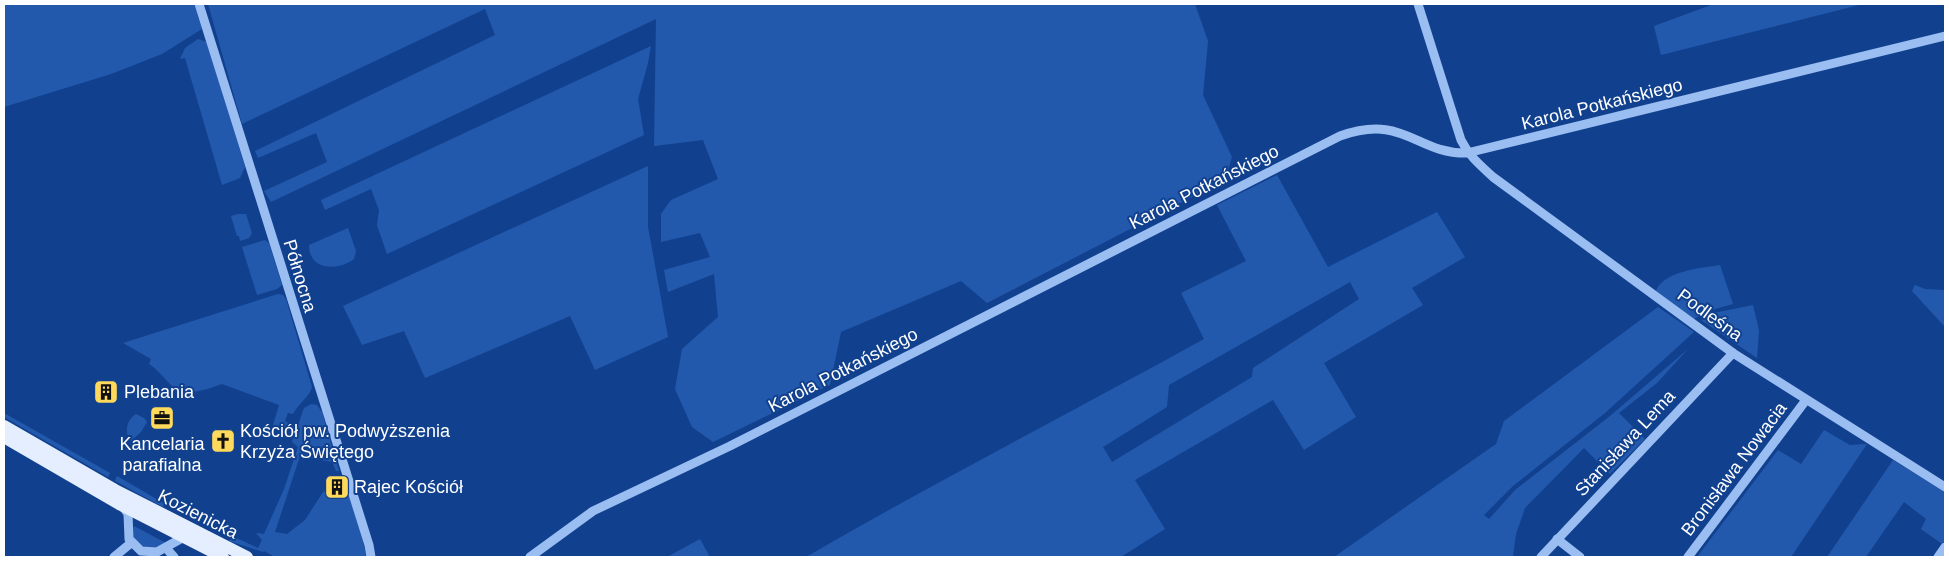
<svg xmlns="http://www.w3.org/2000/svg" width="1949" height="561" viewBox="0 0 1949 561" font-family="Arial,sans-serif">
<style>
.green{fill:#2359ad;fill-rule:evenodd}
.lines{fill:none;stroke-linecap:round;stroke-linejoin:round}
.minor{stroke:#9abdf2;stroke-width:9}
.major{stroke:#e5eeff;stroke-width:12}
.labels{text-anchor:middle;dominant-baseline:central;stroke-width:4;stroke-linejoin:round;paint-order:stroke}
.street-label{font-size:18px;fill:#fff;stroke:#11418e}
.poi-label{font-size:18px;fill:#fff;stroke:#11418e;text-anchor:start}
</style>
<rect width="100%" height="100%" fill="#11418e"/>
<g class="green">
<polygon points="7,4 194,4 202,29 162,54 111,74 4,107 4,5"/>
<polygon points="208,4 1195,4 1208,41 1203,95 1232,157 1225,180 987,303 961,281 841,332 830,385 713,442 692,427 675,389 682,349 718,317 714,274 668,292 664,270 710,257 700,233 661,242 661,214 671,200 718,179 703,140 654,146 656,19 271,202 264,191 327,162 316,133 258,158 255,151 495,35 485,9 242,124"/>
<polygon points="1714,4 1863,4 1661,55 1654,26"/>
<polygon points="198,39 207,42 245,167 240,178 222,185 185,58 180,59 185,48"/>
<polygon points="651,46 648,63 638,99 644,135 387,254 377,225 379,210 371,189 325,210 321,200"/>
<polygon points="648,166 648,227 668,337 595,370 570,316 425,378 404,331 362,345 343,306"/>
<path d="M1277 175 1328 267 1437 212 1465 257 1412 288 1423 305 1324 363 1356 417 1304 450 1273 400 1135 480 1165 529 1121 557H806C937 481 1072 412 1204 339L1181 293 1246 261 1217 205ZM1350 282 1359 299 1253 368 1252 377 1112 462 1103 447 1167 407 1169 385Z"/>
<polygon points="238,214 246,214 252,233 249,238 240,241 239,236 237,236 231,216"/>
<path d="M348 228 356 251 354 259C338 271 309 271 309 245Z"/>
<polygon points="265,240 269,243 282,285 277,289 257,295 242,247"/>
<path d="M1720 265 1733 304 1708 311 1694 319 1656 291C1663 271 1702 268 1720 265Z"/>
<polygon points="1915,285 1925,289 1945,290 1945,327 1912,291"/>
<path d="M278 294 283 295 286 299 312 387C311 395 298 404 293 414L288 413 285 421 291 425 286 429 273 425 279 405 222 384C208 389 185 398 172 386 164 379 159 370 149 364L151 359 123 343Z"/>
<polygon points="1753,305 1759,330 1757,358 1701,320 1714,313"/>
<polygon points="1658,307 1694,332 1605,413 1513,486 1484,515 1489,519 1515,490 1610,416 1688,349 1657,383 1619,413 1645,439 1610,474 1584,448 1525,508 1516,534 1513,557 1334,557 1496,444 1504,421"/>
<path d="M311 404 317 405 322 412 339 471H336L332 462 300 456 275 532 287 534 305 520 323 492 339 481C350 487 365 543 366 557H275L264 551 263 552 229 541 232 536 258 548 262 540 256 533 264 534 284 489 298 447 292 442 304 408Z"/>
<polygon points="4,413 110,473 108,477 4,417"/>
<path d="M136 414 144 418 147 422 141 432 131 441C124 433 126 420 136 414Z"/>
<polygon points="1824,430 1850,445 1867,444 1791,557 1697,557 1778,450 1801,464"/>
<polygon points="1893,460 1945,492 1945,540 1942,544 1921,529 1926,519 1904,502 1866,557 1827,557"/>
<polygon points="117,476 165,504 163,507 115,481"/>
<polygon points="134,526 166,543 154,550 142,548 132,537"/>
<polygon points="700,539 710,557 667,557"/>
</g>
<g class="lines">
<g class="minor">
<polyline points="199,4 369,545 371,557"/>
<path d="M1418 4 1461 140C1469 156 1480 165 1493 177L1733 353 1945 487"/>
<polyline points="123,507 128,514 129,539 141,551 157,552 184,537"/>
<polyline points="1557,539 1580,557"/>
<polyline points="166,548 174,557"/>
<polyline points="114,557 131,543"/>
<path d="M530 557 593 511 730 446 1340 136C1404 113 1416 154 1467 153L1945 36"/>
<polyline points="1541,557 1733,353"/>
<polyline points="1688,557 1806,400"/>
<polyline points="1938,557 1945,547"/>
</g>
<g class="major">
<polyline points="4,426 115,490 247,557"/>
<polyline points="4,437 121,505 223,557"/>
</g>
</g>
<defs>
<symbol id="building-square" viewBox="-11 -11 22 22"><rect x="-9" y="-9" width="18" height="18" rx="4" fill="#ffd95b" stroke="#11418e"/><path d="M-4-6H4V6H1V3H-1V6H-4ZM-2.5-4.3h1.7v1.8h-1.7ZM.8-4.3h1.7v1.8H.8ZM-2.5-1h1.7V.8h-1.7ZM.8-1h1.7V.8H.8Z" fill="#111"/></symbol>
<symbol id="office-square" viewBox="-11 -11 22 22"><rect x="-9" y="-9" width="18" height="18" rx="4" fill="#ffd95b" stroke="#11418e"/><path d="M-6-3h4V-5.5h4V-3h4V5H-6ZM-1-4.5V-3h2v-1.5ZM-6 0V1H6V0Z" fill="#111"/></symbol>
<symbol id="church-square" viewBox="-11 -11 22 22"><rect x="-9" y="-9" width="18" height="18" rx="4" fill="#ffd95b" stroke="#11418e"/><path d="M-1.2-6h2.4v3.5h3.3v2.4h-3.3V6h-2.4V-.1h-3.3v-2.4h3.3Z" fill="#111"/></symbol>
</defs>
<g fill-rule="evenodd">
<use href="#building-square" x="92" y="378" width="28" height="28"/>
<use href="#office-square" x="148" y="404" width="28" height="28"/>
<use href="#church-square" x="209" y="427" width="28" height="28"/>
<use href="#building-square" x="323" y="473" width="28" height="28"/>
</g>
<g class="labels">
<g class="street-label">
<text transform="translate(1602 104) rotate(-14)">Karola Potkańskiego</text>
<text transform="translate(1204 187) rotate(-27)">Karola Potkańskiego</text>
<text transform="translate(300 276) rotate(73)">Północna</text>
<text transform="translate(1710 315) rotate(36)">Podleśna</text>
<text transform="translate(843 370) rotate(-27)">Karola Potkańskiego</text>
<text transform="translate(1625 443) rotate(-47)">Stanisława Lema</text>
<text transform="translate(1734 469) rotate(-53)">Bronisława Nowacia</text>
<text transform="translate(198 514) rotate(27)">Kozienicka</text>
</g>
<g class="poi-label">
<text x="124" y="392">Plebania</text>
<text x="240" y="431">Kościół pw. Podwyższenia<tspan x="240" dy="21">Krzyża Świętego</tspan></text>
<text x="162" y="444" text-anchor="middle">Kancelaria<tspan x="162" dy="21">parafialna</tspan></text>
<text x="354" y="487">Rajec Kościół</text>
</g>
</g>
<rect width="1949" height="561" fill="none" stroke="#ffffff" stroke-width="10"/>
</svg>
